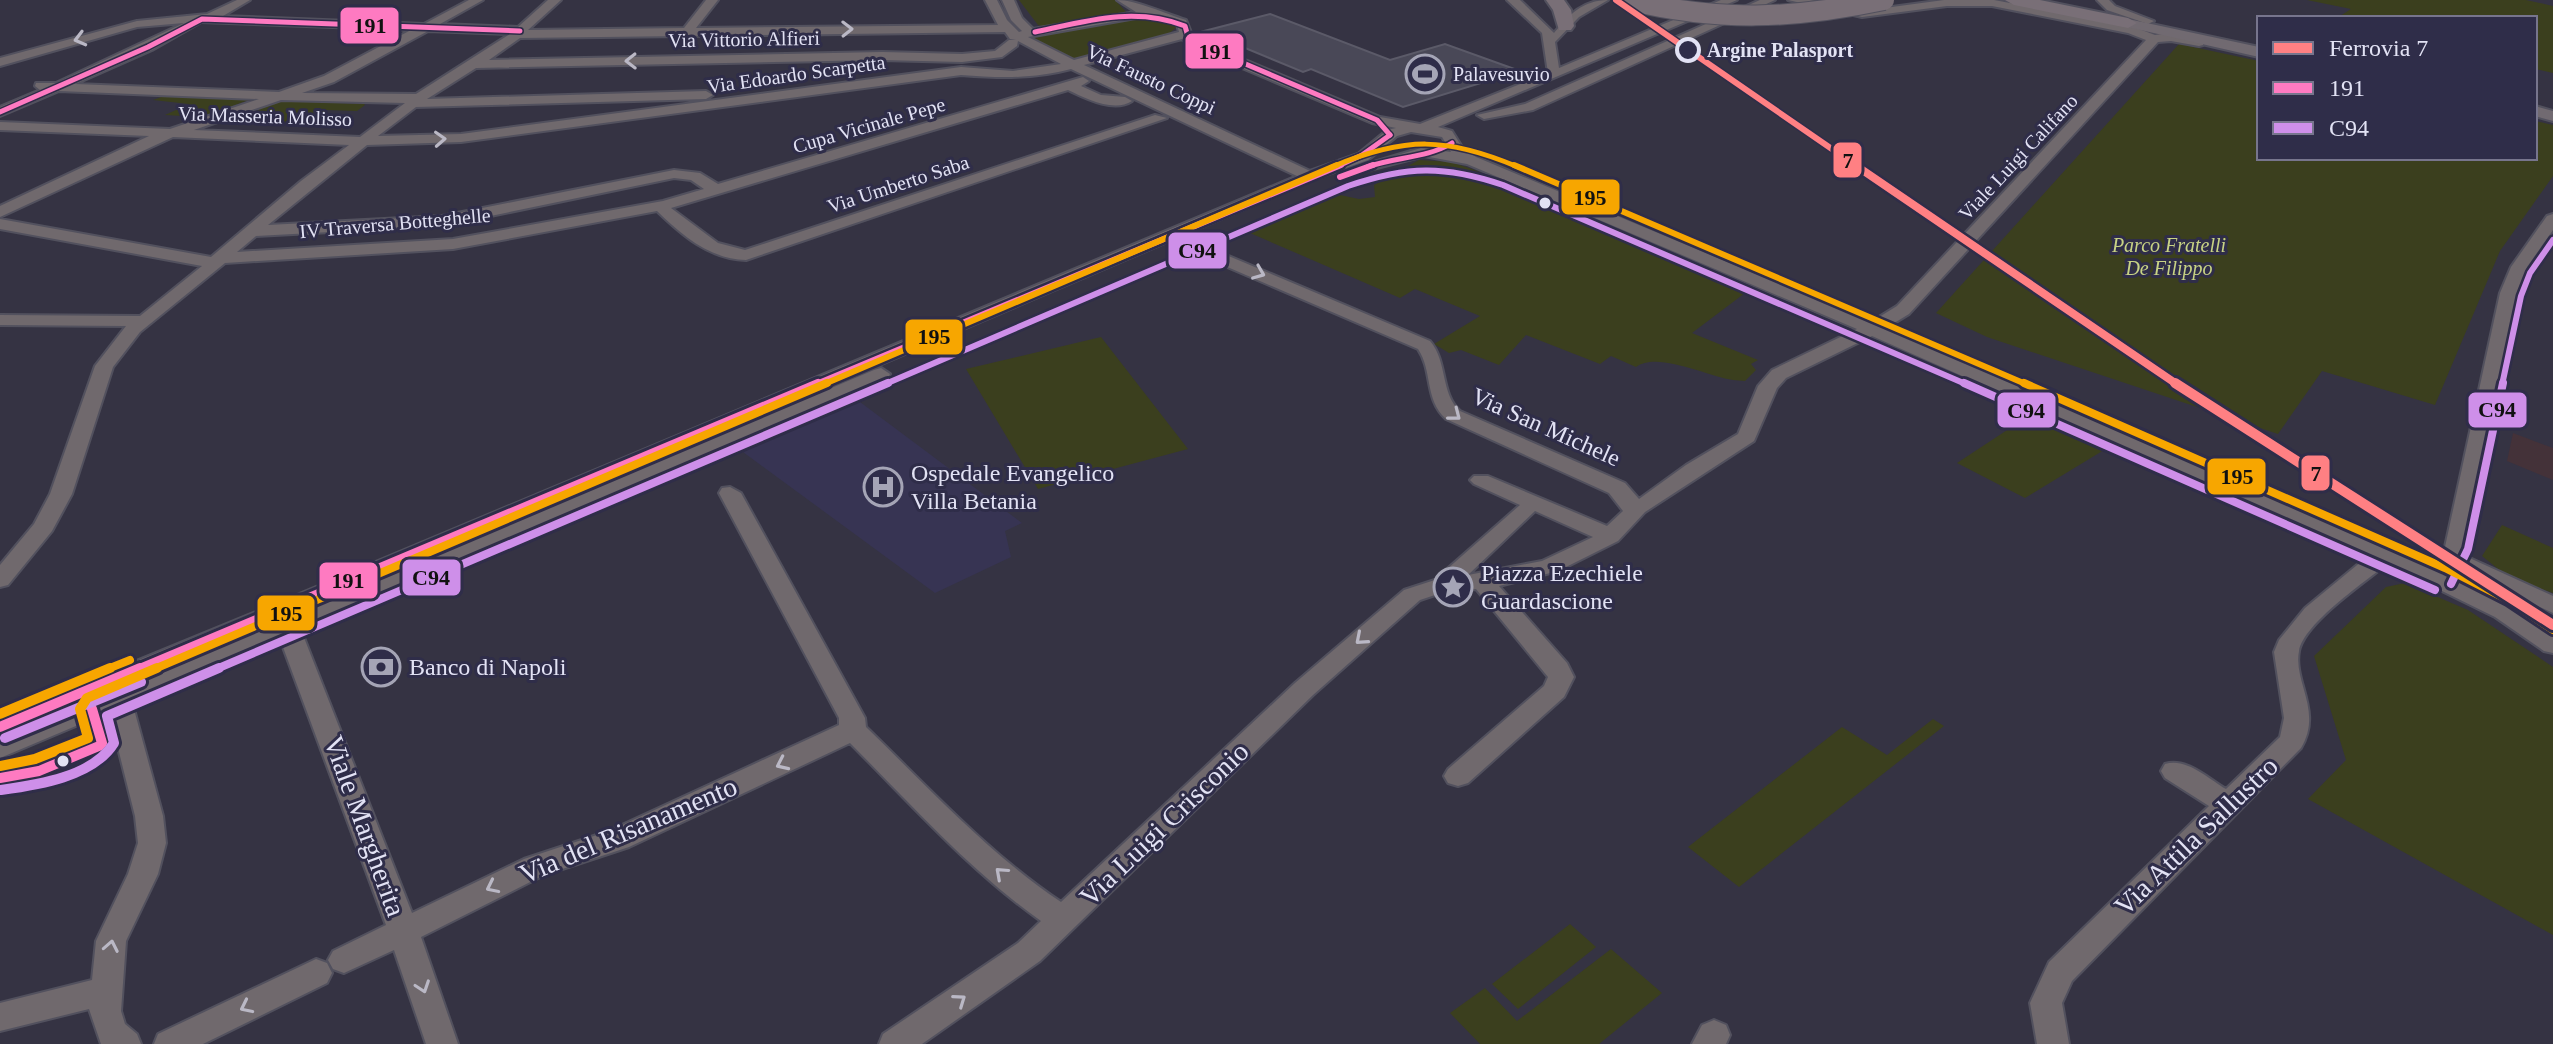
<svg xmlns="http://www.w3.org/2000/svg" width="2553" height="1044" viewBox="0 0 2553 1044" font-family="'Times New Roman',serif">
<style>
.commercial{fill:#443239}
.built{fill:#373453}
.green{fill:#3b3f1e}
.building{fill:#494857;stroke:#5b5a68;stroke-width:2}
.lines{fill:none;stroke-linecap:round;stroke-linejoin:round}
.minor-casing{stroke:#52515e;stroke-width:4}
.major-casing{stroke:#52515e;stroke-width:4}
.highway-casing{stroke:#52515e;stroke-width:4}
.minor{fill:#70696d;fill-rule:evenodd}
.major{fill:#716a71;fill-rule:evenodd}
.highway{fill:#796f77;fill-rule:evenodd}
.highway-bridge-casing{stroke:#52515e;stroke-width:22;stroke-linecap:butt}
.highway-bridge{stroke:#796f77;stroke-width:20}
.bus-1-far3-casing{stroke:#2f2d49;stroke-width:8}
.bus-1-far2-casing{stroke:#2f2d49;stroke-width:11}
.bus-1-far1-casing{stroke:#2f2d49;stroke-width:14}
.bus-1-casing{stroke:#2f2d49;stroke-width:16}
.bus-2-far2-casing{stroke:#2f2d49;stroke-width:11}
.bus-2-far1-casing{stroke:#2f2d49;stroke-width:14}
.bus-2-casing{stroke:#2f2d49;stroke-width:16}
.bus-3-far3-casing{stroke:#2f2d49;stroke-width:8}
.bus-3-far2-casing{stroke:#2f2d49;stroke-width:11}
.bus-3-far1-casing{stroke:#2f2d49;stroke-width:14}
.bus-3-casing{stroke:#2f2d49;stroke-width:16}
.bus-1-far3{stroke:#fe7ac1;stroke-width:5}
.bus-1-far2{stroke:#fe7ac1;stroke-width:6}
.bus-1-far1{stroke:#fe7ac1;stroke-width:8}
.bus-1{stroke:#fe7ac1;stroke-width:10}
.bus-2-far2{stroke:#ce8fe9;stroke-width:6}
.bus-2-far1{stroke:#ce8fe9;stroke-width:8}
.bus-2{stroke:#ce8fe9;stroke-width:10}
.bus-3-far3{stroke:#f7a600;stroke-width:5}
.bus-3-far2{stroke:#f7a600;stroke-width:6}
.bus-3-far1{stroke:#f7a600;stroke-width:8}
.bus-3{stroke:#f7a600;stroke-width:10}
.rail-1-far2-casing{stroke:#2f2d49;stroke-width:9}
.rail-1-far1-casing{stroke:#2f2d49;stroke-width:13}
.rail-1-casing{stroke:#2f2d49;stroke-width:16}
.rail-1-far2{stroke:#ff8083;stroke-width:6}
.rail-1-far1{stroke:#ff8083;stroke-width:8}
.rail-1{stroke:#ff8083;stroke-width:10}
.oneway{stroke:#bab8c5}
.stop-dot{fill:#2f2d49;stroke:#e2e2f4;stroke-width:4}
.bus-dot{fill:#e2e2f4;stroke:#2f2d49;stroke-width:3}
.labels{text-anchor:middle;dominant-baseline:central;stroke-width:6;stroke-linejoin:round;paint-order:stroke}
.far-street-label{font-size:20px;fill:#e2e2f4;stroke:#2f2d49}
.far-stop-label{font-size:20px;font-weight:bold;fill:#e2e2f4;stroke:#2f2d49;text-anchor:start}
.far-poi-label{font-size:20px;fill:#e2e2f4;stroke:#2f2d49;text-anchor:start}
.far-park-label{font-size:20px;font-style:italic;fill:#c8d384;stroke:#2f2d49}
.street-label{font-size:24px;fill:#e2e2f4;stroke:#2f2d49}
.poi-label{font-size:24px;fill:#e2e2f4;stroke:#2f2d49;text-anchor:start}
.near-street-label{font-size:28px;fill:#e2e2f4;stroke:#2f2d49}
.line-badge{stroke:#2f2d49;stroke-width:3}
.pale-badge-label{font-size:22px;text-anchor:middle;font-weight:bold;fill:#111}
</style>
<rect width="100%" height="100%" fill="#353343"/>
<polygon class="commercial" points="2513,433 2553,448 2553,480 2507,461"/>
<polygon class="built" points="860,402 1022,523 1005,531 1011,557 935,593 743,452"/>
<g class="green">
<polygon points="1019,0 1115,0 1128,14 1050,28 1038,25"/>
<polygon points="2307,0 2526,0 2553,6 2553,73 2535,69 2535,18 2337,18 2351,9"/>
<polygon points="1139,19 1162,20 1177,27 1167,35 1077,61 1070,60 1030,37"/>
<polygon points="2179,44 2259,61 2259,158 2535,158 2535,121 2553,125 2553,176 2500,251 2435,405 2322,371 2278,434 1987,337 1936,313"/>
<polygon points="167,95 249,100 201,117 165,115 189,104 153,100"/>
<polygon points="279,101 364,104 365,105 357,111 326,110 296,125 222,121"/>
<path d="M1419 160 1451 162 1472 169 1749 290 1692 333 1758 360 1751 364 1756 370 1745 381 1733 380C1707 376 1657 351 1636 367L1611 356 1600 364 1526 335 1499 365 1461 350 1449 353 1434 344 1480 316 1415 289 1400 298 1250 233 1242 236 1231 232 1335 194 1359 199 1375 197 1374 185C1390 177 1403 168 1419 160Z"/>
<polygon points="1101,337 1188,449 1038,489 966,369"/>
<polygon points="2030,415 2104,450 2025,498 1957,463"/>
<polygon points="2502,525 2553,548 2553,593 2508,577 2482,556"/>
<polygon points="2405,583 2468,610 2553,667 2553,935 2308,799 2346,760 2314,656 2386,587"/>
<polygon points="1933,719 1944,726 1739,887 1688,847 1842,727 1887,755"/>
<polygon points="1570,924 1596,947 1518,1009 1492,984"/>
<polygon points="1611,949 1662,993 1599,1044 1480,1044 1450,1013 1485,988 1517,1021"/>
</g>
<polygon class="building" points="1270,14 1390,60 1445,44 1520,71 1403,107 1311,69 1303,72 1204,31"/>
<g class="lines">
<defs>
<g id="minor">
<path d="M237 0H250L223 16 424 24 469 0H483L440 24 518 27 548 0H561L528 30 684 28 706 0H718L696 28 998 25 985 0H997L1007 20 1019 32 1022 31 1011 20 1002 0H1014L1022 18 1033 29 1136 12 1117 0C1136 0 1166 14 1186 20L1192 35 1198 40 1380 117 1420 124 1548 73 1542 33 1507 0H1520L1554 33C1569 15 1583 0 1608 0L1579 17 1555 42 1559 68 1721 0H1737L1438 127 1452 131 1462 147 1476 157 1871 322 1897 306 2146 40 2128 33 1992 6H1947L1862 17 1788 0H1810L1862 11 1944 0H1994L2131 26 2155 35 2171 33 2203 39V45L2199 46 2171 41 2158 42 1909 314 1886 328 2434 568 2445 547 2500 293 2511 267 2547 216 2553 214V230L2527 267 2518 293 2463 555 2553 596V613L2456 569 2453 576 2511 605 2553 633V653L2544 651 2495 617 2387 564C2365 582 2304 623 2299 651 2293 682 2323 711 2301 748L2072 981 2062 1003 2069 1044H2037L2030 1003 2049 962 2209 806 2165 778 2161 771 2165 764C2186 757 2209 779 2226 789L2280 737 2284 718 2274 652 2279 640 2305 608 2368 556 1872 336 1786 378 1777 388 1754 441 1645 512 1618 541 1558 571 1499 586 1567 663 1574 677 1564 697 1468 783 1458 786 1448 783 1444 776 1448 769 1544 686 1548 677 1476 589 1441 593 1420 600 1313 695 1040 961 922 1044H879L883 1034 1018 943 1041 921C970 871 911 804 850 743L629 847 544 875 421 937 458 1044H426L394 950 344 973 333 969 328 960 333 951 386 925 280 639 132 702 163 816 166 843 158 874 126 941 121 1011 125 1024 137 1034 141 1044H101L89 1009 0 1031V1003L92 980 96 941 128 874 138 843 135 816 109 712 0 758V737L6 735 0 736V717L273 605 1297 176 1071 69C1033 79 1000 78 961 75L461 142 367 145 268 225 442 216 674 170 700 173 718 184 1083 77 1089 81 1081 86 1101 95 1125 97 1132 101C1114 113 1085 98 1068 90L671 208 718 243 745 250 1155 115 1167 118 746 260C709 259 682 235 657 211L453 249 225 263 140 332 113 367 72 494 52 531 8 585 0 587V565L34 524 50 494 95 366 126 326 0 325V315L140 316 202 266 0 229V219L211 257 301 181 349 145 173 137 0 217V206L149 136 0 130V122L170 129 259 99 59 91 0 116V107L40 90 35 86 36 83H56L184 23 137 27 0 66V58L137 21 207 14ZM1147 16 1177 24 1179 32 1074 60 1028 37ZM201 22H202L411 30 324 76 279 92 75 84 152 50ZM428 31 510 34 416 94 302 93 334 82ZM1005 32 1010 39 1016 40H1009L995 51 962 54 882 52 489 60 520 38ZM1182 39 1190 46 1372 123 1396 128 1387 130 1358 154 1310 171 1084 65ZM1018 41 1061 64 1013 71 961 67 461 134 378 136 416 107 706 99 713 95 706 91 427 99 476 68 882 60 962 62 1002 57 1017 46ZM281 100 405 103 360 137 194 130ZM1411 132 1442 137 1451 152 1421 148 1354 168 1361 172 1424 156 1467 164 1857 329 1772 370 1758 386 1738 434 1686 465 1639 499 1625 483 1460 411C1440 393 1448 362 1430 341L1193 241H1181V247L1418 349C1433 371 1424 399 1446 419L1609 493 1623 511 1607 526 1488 476H1474L1470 480 1474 484 1520 505 1446 570 1441 578 1404 590 1295 683 1061 902C989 854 928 787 866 727L865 718 741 493 730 487 722 488 719 493 839 718V725L609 831 524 859 412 913 301 630 888 378 890 374 881 368 874 370 423 560 1314 179 1368 160 1397 136ZM674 178 691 180 704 189 663 201 453 239 237 252 256 236 442 226ZM1535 511 1593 537 1542 561 1468 575Z"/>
<polygon points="1760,0 1775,0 1533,110 1484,119 1477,115 1525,104"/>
<polygon points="2097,0 2109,0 2115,6 2154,21 2148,24 2107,10"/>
<polygon points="316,959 327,963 332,973 327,983 203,1044 154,1044 158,1034"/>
<polygon points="1714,1020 1726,1025 1730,1035 1726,1044 1692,1044 1702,1025"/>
</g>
<g id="major">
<polygon points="2128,19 2259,47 2259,57 2123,26 2123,20"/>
<polygon points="2535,106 2553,111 2553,121 2535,116"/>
</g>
<g id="highway">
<polygon points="1546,0 1564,0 1571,10 1574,26 1571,30 1559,30 1553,10"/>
<polygon points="2005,0 2040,0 2128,18 2137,23 2128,28 2014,5"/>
</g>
</defs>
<use href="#minor" class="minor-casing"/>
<use href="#major" class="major-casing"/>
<use href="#highway" class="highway-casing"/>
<use href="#minor" class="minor"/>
<use href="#major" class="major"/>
<use href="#highway" class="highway"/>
<defs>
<path id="highway-bridge" d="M1628 0C1719 22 1793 19 1884 0"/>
</defs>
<use href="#highway-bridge" class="highway-bridge-casing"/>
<use href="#highway-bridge" class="highway-bridge"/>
<defs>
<g id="bus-1-far3">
<path d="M1035 32C1086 21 1135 6 1185 26L1189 40 1377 120 1390 135"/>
<polyline points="0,112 148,47 202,19 520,31"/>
<polyline points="1336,167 1362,155 1390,135"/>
<path d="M1367 167C1394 157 1428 158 1452 143"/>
</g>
<g id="bus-1-far2">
<polyline points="1340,177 1373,165"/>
<polyline points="814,385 1341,165"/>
</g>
<polyline id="bus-1-far1" points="135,670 818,383"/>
<g id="bus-1">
<polyline points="0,727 140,668"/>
<polyline points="0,778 39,771 99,746 102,743 92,709"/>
</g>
<g id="bus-2-far2">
<path d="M883 385 1348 186C1407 166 1444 165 1503 185L1968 385"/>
<polyline points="2502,385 2521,296 2530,273 2553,240"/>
</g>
<g id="bus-2-far1">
<polyline points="1964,383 2435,590"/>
<polyline points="2451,584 2468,549 2503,383"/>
<polyline points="214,670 888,383"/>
</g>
<g id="bus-2">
<polyline points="5,738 141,682"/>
<path d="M1 790C37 785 93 777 114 743L107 716 219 668"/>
</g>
<path id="bus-3-far3" d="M1332 167C1405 136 1447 137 1518 167"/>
<g id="bus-3-far2">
<polyline points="1514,165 2028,385"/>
<polyline points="822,385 1337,165"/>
</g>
<g id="bus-3-far1">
<polyline points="2024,383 2445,568 2508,600 2553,630"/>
<polyline points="105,670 130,660"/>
<polyline points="152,670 827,383"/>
</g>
<g id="bus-3">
<polyline points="0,714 110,668"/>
<polyline points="0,766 35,759 88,738 80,709 87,698 157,668"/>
</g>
</defs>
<use href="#bus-1-far3" class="bus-1-far3-casing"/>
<use href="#bus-1-far2" class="bus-1-far2-casing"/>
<use href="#bus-1-far1" class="bus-1-far1-casing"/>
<use href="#bus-1" class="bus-1-casing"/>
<use href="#bus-2-far2" class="bus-2-far2-casing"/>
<use href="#bus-2-far1" class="bus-2-far1-casing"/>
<use href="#bus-2" class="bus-2-casing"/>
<use href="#bus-3-far3" class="bus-3-far3-casing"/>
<use href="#bus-3-far2" class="bus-3-far2-casing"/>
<use href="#bus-3-far1" class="bus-3-far1-casing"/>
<use href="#bus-3" class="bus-3-casing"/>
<use href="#bus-1-far3" class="bus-1-far3"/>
<use href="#bus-1-far2" class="bus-1-far2"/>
<use href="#bus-1-far1" class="bus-1-far1"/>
<use href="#bus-1" class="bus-1"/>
<use href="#bus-2-far2" class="bus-2-far2"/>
<use href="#bus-2-far1" class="bus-2-far1"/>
<use href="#bus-2" class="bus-2"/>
<use href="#bus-3-far3" class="bus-3-far3"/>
<use href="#bus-3-far2" class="bus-3-far2"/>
<use href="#bus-3-far1" class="bus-3-far1"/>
<use href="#bus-3" class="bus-3"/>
<defs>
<polyline id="rail-1-far2" points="1616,0 1858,167"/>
<polyline id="rail-1-far1" points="1855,165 2178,385"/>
<polyline id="rail-1" points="2175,383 2553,625"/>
</defs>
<use href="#rail-1-far2" class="rail-1-far2-casing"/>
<use href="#rail-1-far1" class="rail-1-far1-casing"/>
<use href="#rail-1" class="rail-1-casing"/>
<use href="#rail-1-far2" class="rail-1-far2"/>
<use href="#rail-1-far1" class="rail-1-far1"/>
<use href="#rail-1" class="rail-1"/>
</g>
<defs><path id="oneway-chevron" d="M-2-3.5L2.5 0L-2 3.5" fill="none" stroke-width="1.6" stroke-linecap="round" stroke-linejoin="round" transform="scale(2)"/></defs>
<g class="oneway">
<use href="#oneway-chevron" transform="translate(847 29) rotate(-1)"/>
<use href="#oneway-chevron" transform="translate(80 39) rotate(165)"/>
<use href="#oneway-chevron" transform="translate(631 61) rotate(179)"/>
<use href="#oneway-chevron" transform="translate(440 139) rotate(-3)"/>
<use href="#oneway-chevron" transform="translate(1259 273) rotate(22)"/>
<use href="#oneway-chevron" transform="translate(1455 415) rotate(38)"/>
<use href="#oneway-chevron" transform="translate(1361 639) rotate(139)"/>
<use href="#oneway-chevron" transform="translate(782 764) rotate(155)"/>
<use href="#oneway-chevron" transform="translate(1001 873) rotate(-138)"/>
<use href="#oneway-chevron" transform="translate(492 887) rotate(154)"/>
<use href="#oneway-chevron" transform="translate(111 946) rotate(-79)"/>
<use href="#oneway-chevron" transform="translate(423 987) rotate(71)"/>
<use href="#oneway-chevron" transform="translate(960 1000) rotate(-35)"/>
<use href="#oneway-chevron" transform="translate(246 1007) rotate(154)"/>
</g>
<defs>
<symbol id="stadium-ring" viewBox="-11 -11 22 22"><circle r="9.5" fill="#2f2d49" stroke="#a5a5b6" stroke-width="1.5"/><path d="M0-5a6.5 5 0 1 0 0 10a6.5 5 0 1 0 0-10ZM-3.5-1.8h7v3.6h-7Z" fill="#a5a5b6"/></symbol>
<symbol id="hospital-ring" viewBox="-11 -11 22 22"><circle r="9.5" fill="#2f2d49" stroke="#a5a5b6" stroke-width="1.5"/><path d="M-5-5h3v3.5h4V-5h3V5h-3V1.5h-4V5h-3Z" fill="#a5a5b6"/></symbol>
<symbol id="sight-ring" viewBox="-11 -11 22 22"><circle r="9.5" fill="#2f2d49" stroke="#a5a5b6" stroke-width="1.5"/><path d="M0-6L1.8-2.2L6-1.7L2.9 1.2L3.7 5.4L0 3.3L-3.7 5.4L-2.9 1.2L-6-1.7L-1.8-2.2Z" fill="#a5a5b6"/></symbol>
<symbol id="bank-ring" viewBox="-11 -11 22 22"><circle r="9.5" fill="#2f2d49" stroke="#a5a5b6" stroke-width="1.5"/><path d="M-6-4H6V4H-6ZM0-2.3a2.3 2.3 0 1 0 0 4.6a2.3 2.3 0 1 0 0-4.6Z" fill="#a5a5b6"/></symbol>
</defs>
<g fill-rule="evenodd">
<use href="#stadium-ring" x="1403" y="52" width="44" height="44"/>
<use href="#hospital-ring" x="861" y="465" width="44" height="44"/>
<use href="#sight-ring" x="1431" y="565" width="44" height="44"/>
<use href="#bank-ring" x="359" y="645" width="44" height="44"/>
</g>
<circle class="stop-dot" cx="1688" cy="50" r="11"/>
<g class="bus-dot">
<circle cx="1545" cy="203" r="7"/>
<circle cx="63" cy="761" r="7"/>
</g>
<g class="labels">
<g class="far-street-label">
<text transform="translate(744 39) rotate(-1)">Via Vittorio Alfieri</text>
<text transform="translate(796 74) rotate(-8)">Via Edoardo Scarpetta</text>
<text transform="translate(1151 79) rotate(25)">Via Fausto Coppi</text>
<text transform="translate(265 116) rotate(2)">Via Masseria Molisso</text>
<text transform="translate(869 125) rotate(-16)">Cupa Vicinale Pepe</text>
<text transform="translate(2018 157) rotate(-47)">Viale Luigi Califano</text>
<text transform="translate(898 184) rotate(-18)">Via Umberto Saba</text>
<text transform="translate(395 223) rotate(-5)">IV Traversa Botteghelle</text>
</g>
<g class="far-stop-label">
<text x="1707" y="50">Argine Palasport</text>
</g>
<g class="far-poi-label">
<text x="1453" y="74">Palavesuvio</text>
</g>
<g class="far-park-label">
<text x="2169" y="245">Parco Fratelli<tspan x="2169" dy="23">De Filippo</tspan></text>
</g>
<g class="street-label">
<text transform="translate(1546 427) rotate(24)">Via San Michele</text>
</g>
<g class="poi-label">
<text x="911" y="473">Ospedale Evangelico<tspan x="911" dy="28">Villa Betania</tspan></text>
<text x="1481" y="573">Piazza Ezechiele<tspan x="1481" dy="28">Guardascione</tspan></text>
<text x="409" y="667">Banco di Napoli</text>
</g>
<g class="near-street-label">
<text transform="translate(1164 824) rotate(-44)">Via Luigi Crisconio</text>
<text transform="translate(365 826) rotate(70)">Viale Margherita</text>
<text transform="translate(628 830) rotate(-23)">Via del Risanamento</text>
<text transform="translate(2196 836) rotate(-44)">Via Attila Sallustro</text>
</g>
</g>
<g class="line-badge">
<rect x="339" y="6" width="61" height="39" rx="8" fill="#fe7ac1"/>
<rect x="1184" y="32" width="61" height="38" rx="8" fill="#fe7ac1"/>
<rect x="1832" y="141" width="31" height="38" rx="8" fill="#ff8083"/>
<rect x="1560" y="178" width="61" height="38" rx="8" fill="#f7a600"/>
<rect x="1167" y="231" width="61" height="39" rx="8" fill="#ce8fe9"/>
<rect x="904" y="318" width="60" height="38" rx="8" fill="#f7a600"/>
<rect x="2467" y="391" width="61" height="38" rx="8" fill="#ce8fe9"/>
<rect x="1996" y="391" width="61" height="38" rx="8" fill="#ce8fe9"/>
<rect x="2300" y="454" width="31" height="38" rx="8" fill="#ff8083"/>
<rect x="2206" y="457" width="61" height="39" rx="8" fill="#f7a600"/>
<rect x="401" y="558" width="61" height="39" rx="8" fill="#ce8fe9"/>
<rect x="318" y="561" width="61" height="39" rx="8" fill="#fe7ac1"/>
<rect x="256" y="594" width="60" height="38" rx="8" fill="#f7a600"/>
</g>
<g class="pale-badge-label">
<text x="370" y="33">191</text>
<text x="1215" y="59">191</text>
<text x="1848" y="168">7</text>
<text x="1590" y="205">195</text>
<text x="1197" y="258">C94</text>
<text x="934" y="344">195</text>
<text x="2497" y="417">C94</text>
<text x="2026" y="418">C94</text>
<text x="2316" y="481">7</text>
<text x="2237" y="484">195</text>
<text x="431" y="585">C94</text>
<text x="348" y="588">191</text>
<text x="286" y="621">195</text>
</g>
<rect x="2257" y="16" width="280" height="144" fill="#2f2d49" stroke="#77758d" stroke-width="2"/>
<rect x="2273" y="42" width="40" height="12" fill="#ff8083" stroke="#77758d" stroke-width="2"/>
<text x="2329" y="56" font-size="24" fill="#e2e2f4">Ferrovia 7</text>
<rect x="2273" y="82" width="40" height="12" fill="#fe7ac1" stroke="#77758d" stroke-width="2"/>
<text x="2329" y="96" font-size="24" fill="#e2e2f4">191</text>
<rect x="2273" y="122" width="40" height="12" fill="#ce8fe9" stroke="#77758d" stroke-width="2"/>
<text x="2329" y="136" font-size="24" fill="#e2e2f4">C94</text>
</svg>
